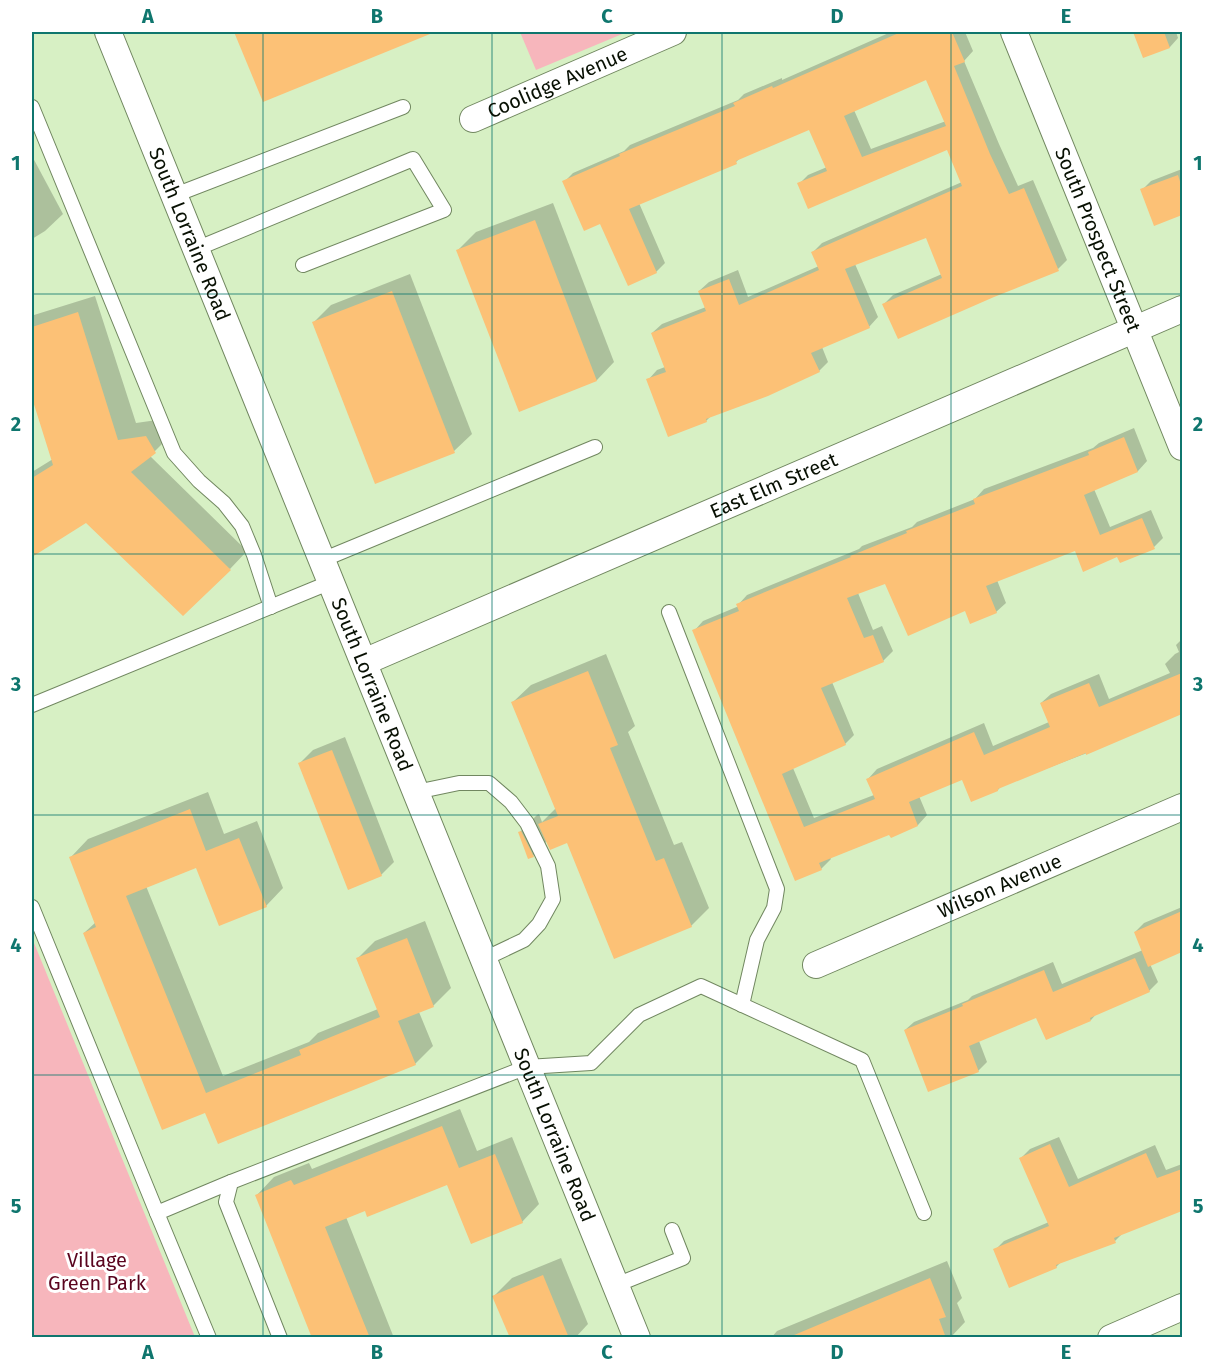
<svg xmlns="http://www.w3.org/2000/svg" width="1214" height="1369" viewBox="0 0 1214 1369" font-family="'Fira Sans',sans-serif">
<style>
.green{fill:#f7b6bc}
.shadow{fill:#0003;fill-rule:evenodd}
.building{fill:#fcc176;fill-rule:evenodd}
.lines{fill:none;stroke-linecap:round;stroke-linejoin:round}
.service-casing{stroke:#718760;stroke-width:16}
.minor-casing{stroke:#718760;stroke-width:28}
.service{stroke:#fff;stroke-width:14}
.minor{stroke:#fff;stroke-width:26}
.grid{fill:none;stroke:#0f766e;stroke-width:1.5;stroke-opacity:0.55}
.labels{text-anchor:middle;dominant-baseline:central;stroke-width:6;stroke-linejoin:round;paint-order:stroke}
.street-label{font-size:20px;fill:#081003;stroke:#fff}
.park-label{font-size:20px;fill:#5a041e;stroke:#fff}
.neatline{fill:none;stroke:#0f766e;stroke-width:2}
.grid-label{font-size:20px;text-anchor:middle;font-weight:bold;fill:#0f766e}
</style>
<rect width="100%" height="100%" fill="#d7f0c4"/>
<g class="green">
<polygon points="520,32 627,32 536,70"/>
<polygon points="32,938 195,1337 32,1337"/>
</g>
<g class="shadow">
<polygon points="236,32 427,32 422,36 264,100"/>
<path d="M891 32H965L973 51 964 61 999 144 1018 186 1033 180 1067 260 1058 269 884 304 893 295 942 274 927 236 855 264 878 317 869 327 822 347 828 362 819 371 712 415 706 421 648 380 657 370 665 367 652 333 662 324 706 307 699 291 709 282 738 270 748 297 819 266 813 252 822 243 962 182 947 148 799 184 808 175 827 167 810 128 741 157 736 162 639 203 665 263 656 272 601 222 564 182 573 173 624 151 630 145 738 100 744 94 782 78V80ZM927 78 946 121 871 149 854 110Z"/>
<polygon points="1135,32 1176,32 1178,38 1170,47 1144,56"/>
<polygon points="32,156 63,214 45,231 32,239"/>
<polygon points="1182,169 1182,214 1155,224 1142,190 1151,181"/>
<polygon points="553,203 614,362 597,380 520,410 458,250 476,232"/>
<polygon points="410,274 472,434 454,451 314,322 331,305"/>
<polygon points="95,296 136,423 164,419 172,434 150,456 247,551 230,569 87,521 32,555 32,472 53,459 32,381 32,318 34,315"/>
<polygon points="1134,428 1147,461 1138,471 1094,489 1110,527 1151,510 1163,538 1154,547 1118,555 1075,549 997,580 1006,603 996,612 965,609 886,582 858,593 873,630 882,626 893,651 883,661 832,682 854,735 845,744 793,768 814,818 874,795 868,779 877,769 984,723 993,746 1049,722 1041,703 1051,694 1099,674 1109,699 1170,673 1165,664 1175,654 1179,652 1176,645 1182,639 1182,712 1087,753 1001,786 998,790 963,778 919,796 927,815 918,825 891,836 890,833 830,857 831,859 821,869 694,631 703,621 739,606 738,605 747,595 859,549 862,546 912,527 917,522 975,499 984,489 1093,448 1099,443"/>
<polygon points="606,654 635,726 628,732 674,845 682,842 709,908 691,926 568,841 547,841 533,856 519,833 537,815 539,814 542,822 556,808 513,702 531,685"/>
<polygon points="345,737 394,862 381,875 300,763 313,750"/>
<polygon points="208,792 224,834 257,821 283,888 266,906 197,866 146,886 223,1076 309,1042 318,1033 378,1009 357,959 375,941 425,921 451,988 433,1006 419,1012 433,1046 415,1064 206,1111 84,933 96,922 71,857 88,839"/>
<polygon points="1182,907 1182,951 1150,964 1158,982 1149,991 1098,1012 1091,1020 1037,1016 979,1041 987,1062 978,1071 905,1030 914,1022 968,1000 972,996 1053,962 1062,984 1143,950 1135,932 1144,923"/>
<polygon points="460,1109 477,1151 512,1137 539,1204 522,1222 448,1183 366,1209 346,1217 394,1338 314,1338 257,1195 274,1177 309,1163 312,1169"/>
<polygon points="1059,1137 1078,1179 1155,1145 1166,1170 1182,1164 1182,1209 1123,1233 1115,1241 1062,1261 1056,1267 995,1250 1004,1241 1049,1222 1021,1158 1030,1149"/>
<polygon points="561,1258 588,1324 575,1338 511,1338 494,1296 512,1278"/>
<polygon points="947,1261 962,1298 957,1303 965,1322 950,1338 771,1338 777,1331"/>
</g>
<g class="building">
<polygon points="234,32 435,32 263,102"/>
<path d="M901 32H952L965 62 954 66 990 154 1009 194 1024 188 1059 271 994 297 898 339 882 304 942 278 926 238 845 269 870 328 811 353 820 372 768 396 706 419 707 422 668 437 646 379 666 372 651 333 706 311 698 291 729 279 739 305 819 270 811 252 962 186 947 150 808 209 797 183 827 171 809 130 736 161 737 164 629 209 657 273 628 286 600 224 584 231 562 181 620 156 619 154 735 106 733 103 772 86 773 88ZM926 80 946 126 862 157 844 116Z"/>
<polygon points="1133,32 1164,32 1170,48 1143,58"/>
<polygon points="1178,175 1182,188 1182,215 1154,226 1140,189"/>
<polygon points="535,220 597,381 519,412 456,250"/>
<polygon points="392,291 455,453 375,484 312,322"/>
<polygon points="78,312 118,440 146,436 156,453 131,472 231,570 183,616 86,523 32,557 32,478 53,465 32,398 32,327"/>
<polygon points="1124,437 1138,472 1084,495 1100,535 1142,518 1155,549 1120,563 1117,557 1083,572 1075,551 986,586 997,613 970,624 965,611 908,636 885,584 847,598 864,638 873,635 884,662 821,688 846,745 782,774 804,827 875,799 866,779 974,732 984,755 1050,727 1040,703 1089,683 1099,707 1182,673 1182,714 1086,755 1086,753 998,789 998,791 971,802 962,780 909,802 918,826 891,838 889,835 819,863 822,870 795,881 692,630 739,611 736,604 851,557 850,556 907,533 906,531 975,504 973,499 1089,455 1088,452"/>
<polygon points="588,671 618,745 610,748 656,861 664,858 692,927 614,959 567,843 550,850 538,824 558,816 511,702"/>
<polygon points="332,750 382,876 348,890 298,763"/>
<polygon points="190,809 206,851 239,838 267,907 219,926 196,868 126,896 206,1093 301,1055 299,1050 380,1017 356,958 407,938 434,1007 398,1021 416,1065 218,1144 205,1113 162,1130 83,933 96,927 69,857"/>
<polygon points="521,831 534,857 528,859 518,832"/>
<polygon points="1182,911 1182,952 1148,967 1134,932"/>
<polygon points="1135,958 1150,992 1090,1018 1091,1021 1046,1040 1036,1018 969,1046 979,1072 928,1092 904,1030 963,1006 962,1004 1044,970 1053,992"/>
<polygon points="442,1126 459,1168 495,1154 523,1223 471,1244 447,1185 367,1217 365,1211 325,1227 370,1338 312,1338 255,1195 291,1180 294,1185"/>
<polygon points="1050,1144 1069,1187 1146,1153 1157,1178 1182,1169 1182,1211 1114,1238 1116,1243 1056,1265 1057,1268 1009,1288 993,1249 1049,1226 1019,1158"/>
<polygon points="543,1275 569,1338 510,1338 492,1296"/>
<polygon points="930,1278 946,1317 939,1319 946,1338 787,1338"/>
</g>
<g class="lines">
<defs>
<g id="service">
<polyline points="32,107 174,453 199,481 224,503 242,526 254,555 271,607"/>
<polyline points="175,195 403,107"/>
<polyline points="196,249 413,159 444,210 303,265"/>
<polyline points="322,560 595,447"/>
<polyline points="669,612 777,889 774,908 757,940 742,1005"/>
<polyline points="32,705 331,582"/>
<polyline points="416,792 459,783 489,783 511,802 527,823 548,866 553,899 539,924 524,940 484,959"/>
<polyline points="32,907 157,1213 231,1182"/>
<polyline points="157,1213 209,1338"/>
<polyline points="616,1285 683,1258 672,1230"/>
<polyline points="280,1338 226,1202 231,1182 527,1067 591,1063 639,1015 701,986 862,1060 924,1213"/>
</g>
<g id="minor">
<path id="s1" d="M108 32 637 1338"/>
<path id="s2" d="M1014 32 1182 447"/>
<path id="s3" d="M473 119 673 32"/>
<path id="s4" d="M364 662 1182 309"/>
<path id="s5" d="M816 965 1182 807"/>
<polyline points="1111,1338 1182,1307"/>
</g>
</defs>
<use href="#service" class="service-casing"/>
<use href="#minor" class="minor-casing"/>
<use href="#service" class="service"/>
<use href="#minor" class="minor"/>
</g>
<path class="grid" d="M263 32V1338M492 32V1338M722 32V1338M951 32V1338M32 294H1182M32 554H1182M32 815H1182M32 1075H1182"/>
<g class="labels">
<g class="street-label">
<text stroke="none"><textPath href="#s3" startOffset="92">Coolidge Avenue</textPath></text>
<text stroke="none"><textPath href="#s1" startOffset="218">South Lorraine Road</textPath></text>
<text stroke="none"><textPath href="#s2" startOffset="224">South Prospect Street</textPath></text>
<text stroke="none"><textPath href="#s4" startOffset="446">East Elm Street</textPath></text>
<text stroke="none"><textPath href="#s1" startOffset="704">South Lorraine Road</textPath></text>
<text stroke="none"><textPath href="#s5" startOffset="200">Wilson Avenue</textPath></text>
<text stroke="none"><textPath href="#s1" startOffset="1190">South Lorraine Road</textPath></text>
</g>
<g class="park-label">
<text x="97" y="1260">Village<tspan x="97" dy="23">Green Park</tspan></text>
</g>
</g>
<rect width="1214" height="1369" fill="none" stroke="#ffffff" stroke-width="66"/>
<rect x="33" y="33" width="1148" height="1303" class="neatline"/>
<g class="grid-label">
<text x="148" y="23">A</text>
<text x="377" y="23">B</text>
<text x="607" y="23">C</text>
<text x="837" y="23">D</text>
<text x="1066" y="23">E</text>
<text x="16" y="170">1</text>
<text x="1198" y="170">1</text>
<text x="16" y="431">2</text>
<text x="1198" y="431">2</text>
<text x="16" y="691">3</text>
<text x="1198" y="691">3</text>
<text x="16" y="952">4</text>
<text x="1198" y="952">4</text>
<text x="16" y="1213">5</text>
<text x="1198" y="1213">5</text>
<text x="148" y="1359">A</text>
<text x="377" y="1359">B</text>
<text x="607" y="1359">C</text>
<text x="837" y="1359">D</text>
<text x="1066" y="1359">E</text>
</g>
</svg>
